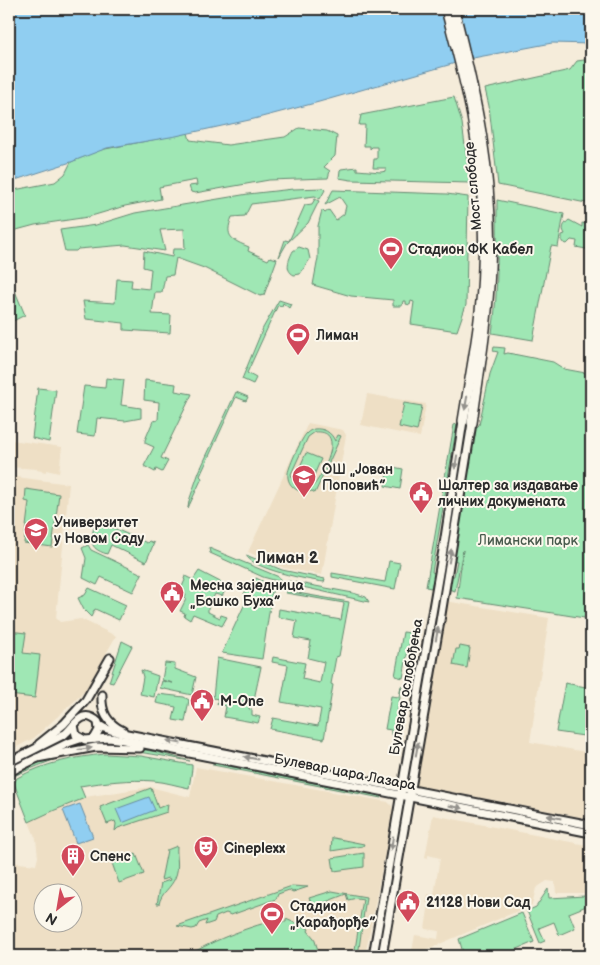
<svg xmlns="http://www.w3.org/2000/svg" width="600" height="965" viewBox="0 0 600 965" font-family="'Balsamiq Sans',sans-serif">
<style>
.built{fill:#eedfc5;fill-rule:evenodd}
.green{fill:#9fe7b4;stroke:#658970;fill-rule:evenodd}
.water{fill:#90cef1;stroke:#688da2}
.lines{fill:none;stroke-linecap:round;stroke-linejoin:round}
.secondary-casing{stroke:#2b2b2b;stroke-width:11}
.highway-casing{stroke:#2b2b2b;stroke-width:12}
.secondary{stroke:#fbf7ec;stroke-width:7}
.highway{stroke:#fbf7ec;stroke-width:9}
.oneway{fill:#93918c}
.labels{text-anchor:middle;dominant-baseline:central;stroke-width:4;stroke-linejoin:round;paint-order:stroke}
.street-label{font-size:14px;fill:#2b2b2b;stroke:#fbf7ec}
.poi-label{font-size:14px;font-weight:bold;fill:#2b2b2b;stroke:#fbf7ec;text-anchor:start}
.park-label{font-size:14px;fill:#485a4d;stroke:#fbf7ec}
.quarter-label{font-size:16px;font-weight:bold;fill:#2b2b2b;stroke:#fbf7ec}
</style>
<rect width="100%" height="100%" fill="#f5ecda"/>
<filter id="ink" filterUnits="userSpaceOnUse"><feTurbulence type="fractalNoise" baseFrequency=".02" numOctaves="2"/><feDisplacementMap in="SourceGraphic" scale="10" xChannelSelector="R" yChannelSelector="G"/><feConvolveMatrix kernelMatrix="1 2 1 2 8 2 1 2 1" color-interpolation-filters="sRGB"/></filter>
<g filter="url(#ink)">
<g class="built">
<polygon points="367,394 426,404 420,437 361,425"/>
<polygon points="308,423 343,430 346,435 322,575 284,568 248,552"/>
<polygon points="11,440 62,447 59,473 46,470 46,472 37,470 37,469 9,467"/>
<polygon points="9,476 69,484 56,618 60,622 81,619 116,636 86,689 80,696 34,738 9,751"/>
<polygon points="445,601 549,618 530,742 591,753 591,819 415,785"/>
<path d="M196 767 388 802 392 806 393 811 365 956H9L12 936 9 935V862L36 865 38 857 36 839 29 822 85 797 150 787 190 797ZM42 892H72V922H42Z"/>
<polygon points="433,815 591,846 591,893 556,893 555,882 547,881 536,888 532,905 411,956 415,935 438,939 439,931 425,929 429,903 426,903 428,894 434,895 440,858 428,855 428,858 425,857"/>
</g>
<g class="green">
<polygon points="591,59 591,204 498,185 489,106 485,89 570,70 577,61"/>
<polygon points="454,97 462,123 470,183 351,180 339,178 340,170 341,169 357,167 357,170 381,172 386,171 386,168 373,168 374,159 377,159 377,147 372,147 370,149 370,146 364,146 365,125 359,125 361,115"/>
<polygon points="299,128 327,131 337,136 335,156 324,167 330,171 328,178 269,180 195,193 191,192 189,186 197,185 196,180 159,187 161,199 125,206 88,217 35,225 9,232 9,191 55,182 65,174 71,162 100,150 188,133 190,140 228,145 285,137"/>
<path d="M323 188 325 190 320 199 315 196 251 204 245 216 232 217C224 237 232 240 249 247L248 251 268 260 270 257 277 259 264 295 260 296 204 268 176 258 173 275 165 276 162 292H155L152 314 171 315 170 333 124 330V323L86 319 83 301 115 303 117 279 132 280 131 287 149 289 151 269 143 267 144 251 172 257 173 249H185L184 229 160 230 165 251 125 245 78 249 76 251H65L60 230 96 225 135 213 248 194 293 189Z"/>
<polygon points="333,190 447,194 468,197 466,305 457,331 411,324 414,302 411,301 410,305 406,304 406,301 403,301 402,306 393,306 393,300 351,296 313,285 318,258 318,226 322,210 325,213 329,210 336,220 344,214 346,206 340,197 325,205"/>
<polygon points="315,199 319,201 308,223 287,243 279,257 285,240 289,241 305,205 312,204"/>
<path d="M497 200 564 214 558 247 551 246 533 340 492 333C499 289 497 245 497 200Z"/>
<path d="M569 220 582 227V223L591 225V250L576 247 577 241 571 240 567 244 562 242V235L565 234C561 228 564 224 569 220Z"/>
<path d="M299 247 308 250 310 259 300 274 294 275C284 270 289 259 293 251Z"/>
<polygon points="9,277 25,315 9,323"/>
<polygon points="279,300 291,304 289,308 283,303 282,306 278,305 247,373 256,378 253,384 242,379 263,328"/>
<polygon points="494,347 505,348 504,354 508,353 553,362 564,369 591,374 591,619 457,598 463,550 455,591 448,589 450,576 454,576 457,561 453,560 475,429 479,425 490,374 498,352 493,351"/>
<polygon points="106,378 124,380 121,405 141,408 141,418 125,421 97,418 95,436 77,434 84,386 105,388"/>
<polygon points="145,380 176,384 175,391 192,394 161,458 168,461 162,472 156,469 155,472 144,466 154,447 145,443 145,440 153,421 158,420 159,402 144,400"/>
<polygon points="38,388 56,390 49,442 32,438"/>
<polygon points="236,392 248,397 246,401 236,397 200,476 202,478 188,508 189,501 199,472"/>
<polygon points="404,403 422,406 417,431 399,427"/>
<polygon points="457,424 432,572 435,573 431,588 426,587 454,425"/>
<path d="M314 429C324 428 331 432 335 441L338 435 341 436 315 493 312 491C301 495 286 487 288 473 289 466 302 437 307 433 309 431 311 430 314 429ZM315 432C347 429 323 474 314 485L306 489 301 488 294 483 291 474 308 437Z"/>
<polygon points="306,453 321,459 309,487 294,480"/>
<polygon points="388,466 403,469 400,489 385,486"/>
<polygon points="26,489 59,494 52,547 24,543 29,502 25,501"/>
<path d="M100 522 147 543 149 541 154 543 146 562 111 545 107 554C87 548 91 539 95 523Z"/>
<polygon points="88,545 91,550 142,574 133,592 101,577 97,585 83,578 86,558 82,548"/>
<polygon points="209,548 279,577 281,582 263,577 210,553"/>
<path d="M246 555 282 570 325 579 324 582C308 580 252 569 246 555Z"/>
<polygon points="389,561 400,563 395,589 332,577 332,573 385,582"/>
<polygon points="199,571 228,586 222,596 215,594 208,608 208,612 220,618 221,615 227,617 222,626 193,614 190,620 184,616 185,613 180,611 186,599 185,598 186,595 178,592 180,589 181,589 185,580 184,579 185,576 193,580"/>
<path d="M256 578 273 586 262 659 222 653 248 597 244 594C246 589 253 584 256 578Z"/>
<polygon points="288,581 353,593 366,597 369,602 285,583"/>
<polygon points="89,588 126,605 119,620 95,609 91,617 84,610 78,598 85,595"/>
<polygon points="286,591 349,602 339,656 336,657 331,684 333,685 324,739 270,729 273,718 318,726 321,709 281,702 288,665 272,662 273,657 305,663 302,679 320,683 324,662 308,658 311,641 294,638 297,621 278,617 279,609 341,620 344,603 286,593"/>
<polygon points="9,631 26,633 23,653 40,655 35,698 9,695"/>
<polygon points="403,632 411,633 403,678 395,676"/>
<polygon points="122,641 132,646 113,683 109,682"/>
<polygon points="460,646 470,648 467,668 453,665 456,649 459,649"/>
<polygon points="217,658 261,667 253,704 250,704 249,709 252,710 252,715 260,717 258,723 224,717 226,706 217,704 218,699 213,698"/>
<polygon points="165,663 175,664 175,669 196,677 192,695 160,688 162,681 173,683 162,680"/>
<polygon points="141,670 158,676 154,697 140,694 143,677"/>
<polygon points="565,683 591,688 591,737 556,732"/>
<polygon points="401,686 402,686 393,736 391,735 391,730 385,729 391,696 399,697"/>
<polygon points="158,694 184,697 189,700 185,722 173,720 176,707 156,703"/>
<path d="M133 748 157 752 190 761C157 755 122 747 89 751 61 755 35 767 9 778V775C31 764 54 754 79 751 96 748 115 749 133 748Z"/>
<path d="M105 754 141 756 192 765V769L189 788C178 786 166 782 154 781 129 779 105 782 80 786L85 798 55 810 29 822 15 786 14 783 17 778C44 763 75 757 105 754Z"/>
<polygon points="213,763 381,796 381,798 213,765"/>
<polygon points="151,788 158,808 168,804 167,812 118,828 115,831 116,824 115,821 107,824 100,807"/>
<polygon points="332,838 334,838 364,844 363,846 331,851"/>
<path d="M177 846C176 857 180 867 175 878 171 888 161 893 159 904H157L161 883 170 880 169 878 161 880 167 850Z"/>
<polygon points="364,853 364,867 334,871 332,858"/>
<polygon points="136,854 144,874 119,883 112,863"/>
<polygon points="292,886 308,887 293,892 289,890 278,894 276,899 231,915 226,913 216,917 214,922 205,925 207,920 199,923 196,928 192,929 177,926"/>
<polygon points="548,889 549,898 585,896 587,900 591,896 591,911 589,905 569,913 575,928 559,935 554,922 539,928 545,941 540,943 527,911 536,907"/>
<polygon points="332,891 366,897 358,956 354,956 363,899 357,898 348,900 346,894 313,907 309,898"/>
<polygon points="522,913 534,942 501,956 464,956 459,939"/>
<path d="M286 919 295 923 297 921 309 929 308 931 314 938 320 956H189C201 945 253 925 270 922 275 921 280 922 286 922Z"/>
</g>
<g class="water">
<polygon points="9,9 591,9 591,44 552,43 473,58 319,102 254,119 176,136 107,148 71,162 9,182"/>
<polygon points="149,797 155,810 122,823 116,809"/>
<polygon points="80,804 93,837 76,843 63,810"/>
</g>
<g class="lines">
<defs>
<g id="secondary">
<path d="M102 695C101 712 107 723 123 731"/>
<polyline points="74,725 76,735 85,740 109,738 124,740 591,833"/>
<polyline points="99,725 104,728 117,732 591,825"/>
<polyline points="39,744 64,724 86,700 110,658"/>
<polyline points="37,758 96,747 140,748"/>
<path d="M9 762 65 734C75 726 82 707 98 722L99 730 94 739"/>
<polyline points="9,772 68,743 80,739"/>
<polyline points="373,956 444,544 463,421"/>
<polyline points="382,956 440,621 472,423"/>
</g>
<g id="highway">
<path d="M446 9C455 44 465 80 472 116 481 165 485 217 483 267 482 319 471 370 463 421"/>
<path d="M454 9C476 96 494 177 490 268 488 321 479 372 472 423"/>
</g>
</defs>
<use href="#secondary" class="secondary-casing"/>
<use href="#highway" class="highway-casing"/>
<use href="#secondary" class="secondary"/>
<use href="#highway" class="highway"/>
</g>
<defs><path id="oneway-solid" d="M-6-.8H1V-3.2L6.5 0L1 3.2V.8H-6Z" transform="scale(1.25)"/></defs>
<g class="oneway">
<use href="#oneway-solid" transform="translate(466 403) rotate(100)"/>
<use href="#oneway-solid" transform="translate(456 462) rotate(99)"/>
<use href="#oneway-solid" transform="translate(450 556) rotate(-80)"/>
<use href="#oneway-solid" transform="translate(437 634) rotate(-80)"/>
<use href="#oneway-solid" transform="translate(174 742) rotate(-168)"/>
<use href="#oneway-solid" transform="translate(85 749) rotate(-8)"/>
<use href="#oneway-solid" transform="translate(417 749) rotate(-80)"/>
<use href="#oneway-solid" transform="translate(251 758) rotate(-169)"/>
<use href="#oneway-solid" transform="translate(456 807) rotate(11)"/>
<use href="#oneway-solid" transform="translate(554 817) rotate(-169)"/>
<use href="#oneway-solid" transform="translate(392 843) rotate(99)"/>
</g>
</g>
<defs>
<symbol id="stadium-pin" viewBox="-11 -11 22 30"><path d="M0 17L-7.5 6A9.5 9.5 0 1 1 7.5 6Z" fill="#d1495b" stroke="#fbf7ec"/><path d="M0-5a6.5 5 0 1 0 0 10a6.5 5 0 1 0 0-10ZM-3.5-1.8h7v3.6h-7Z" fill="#fff"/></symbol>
<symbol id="school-pin" viewBox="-11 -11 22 30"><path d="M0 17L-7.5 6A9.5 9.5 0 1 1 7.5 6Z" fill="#d1495b" stroke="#fbf7ec"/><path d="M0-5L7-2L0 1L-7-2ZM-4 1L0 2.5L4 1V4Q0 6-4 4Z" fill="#fff"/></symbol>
<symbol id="civic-pin" viewBox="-11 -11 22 30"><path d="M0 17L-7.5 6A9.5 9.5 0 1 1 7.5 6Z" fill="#d1495b" stroke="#fbf7ec"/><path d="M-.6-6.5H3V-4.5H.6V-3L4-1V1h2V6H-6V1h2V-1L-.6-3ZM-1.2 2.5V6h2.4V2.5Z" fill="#fff"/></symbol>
<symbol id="university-pin" viewBox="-11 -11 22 30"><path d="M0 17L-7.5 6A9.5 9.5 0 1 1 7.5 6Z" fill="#d1495b" stroke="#fbf7ec"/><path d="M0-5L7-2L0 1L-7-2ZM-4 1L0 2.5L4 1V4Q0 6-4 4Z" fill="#fff"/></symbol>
<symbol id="theatre-pin" viewBox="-11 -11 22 30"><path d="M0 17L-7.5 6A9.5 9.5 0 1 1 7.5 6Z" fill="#d1495b" stroke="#fbf7ec"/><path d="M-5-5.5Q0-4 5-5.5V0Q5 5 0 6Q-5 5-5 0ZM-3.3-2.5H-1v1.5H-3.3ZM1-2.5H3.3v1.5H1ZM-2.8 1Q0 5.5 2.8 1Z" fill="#fff"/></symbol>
<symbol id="building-pin" viewBox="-11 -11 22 30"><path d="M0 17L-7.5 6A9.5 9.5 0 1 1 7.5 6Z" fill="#d1495b" stroke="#fbf7ec"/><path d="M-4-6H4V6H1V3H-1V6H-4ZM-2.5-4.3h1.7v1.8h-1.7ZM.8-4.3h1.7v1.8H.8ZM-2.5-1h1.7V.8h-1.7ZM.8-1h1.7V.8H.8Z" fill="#fff"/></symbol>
</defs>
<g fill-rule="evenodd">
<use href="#stadium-pin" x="377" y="235" width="28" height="38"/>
<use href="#stadium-pin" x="284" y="321" width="28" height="38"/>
<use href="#school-pin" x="290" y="463" width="28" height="38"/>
<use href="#civic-pin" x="407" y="479" width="28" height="38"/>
<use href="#university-pin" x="22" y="516" width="28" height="38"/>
<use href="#civic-pin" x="158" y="579" width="28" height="38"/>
<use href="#civic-pin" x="188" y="687" width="28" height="38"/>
<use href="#theatre-pin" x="192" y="834" width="28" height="38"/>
<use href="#building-pin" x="59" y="842" width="28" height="38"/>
<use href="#civic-pin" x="394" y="888" width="28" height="38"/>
<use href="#stadium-pin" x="258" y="900" width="28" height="38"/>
</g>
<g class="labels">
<g class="street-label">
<text transform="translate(473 186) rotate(-95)">Мост слободе</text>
<text transform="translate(406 687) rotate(-80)">Булевар ослобођења</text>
<text transform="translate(345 772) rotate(11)">Булевар цара Лазара</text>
</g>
<g class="poi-label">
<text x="408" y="249">Стадион ФК Кабел</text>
<text x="316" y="335">Лиман</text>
<text x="322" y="469">ОШ „Јован<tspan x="322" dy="16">Поповић”</tspan></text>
<text x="438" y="485">Шалтер за издавање<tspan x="438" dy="16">личних докумената</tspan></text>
<text x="54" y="522">Универзитет<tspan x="54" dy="16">у Новом Саду</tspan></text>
<text x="190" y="585">Месна заједница<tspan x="190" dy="16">„Бошко Буха”</tspan></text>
<text x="220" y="701">M-One</text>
<text x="224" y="848">Cineplexx</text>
<text x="90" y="856">Спенс</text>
<text x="426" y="902">21128 Нови Сад</text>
<text x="290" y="906">Стадион<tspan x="290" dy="16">„Карађорђе”</tspan></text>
</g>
<g class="park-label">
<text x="528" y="540">Лимански парк</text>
</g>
<g class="quarter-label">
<text x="287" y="558">Лиман 2</text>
</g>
</g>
<rect width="600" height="965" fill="none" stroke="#fbf7ec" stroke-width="30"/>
<rect x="15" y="15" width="570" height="935" fill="none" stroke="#2b2b2b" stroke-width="2" filter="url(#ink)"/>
<g transform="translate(58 908) rotate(211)"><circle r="24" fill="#fbf7ec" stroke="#a8a59f"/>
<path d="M0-4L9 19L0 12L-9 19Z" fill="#d1495b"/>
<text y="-8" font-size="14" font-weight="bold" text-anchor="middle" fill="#2b2b2b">N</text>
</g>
</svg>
